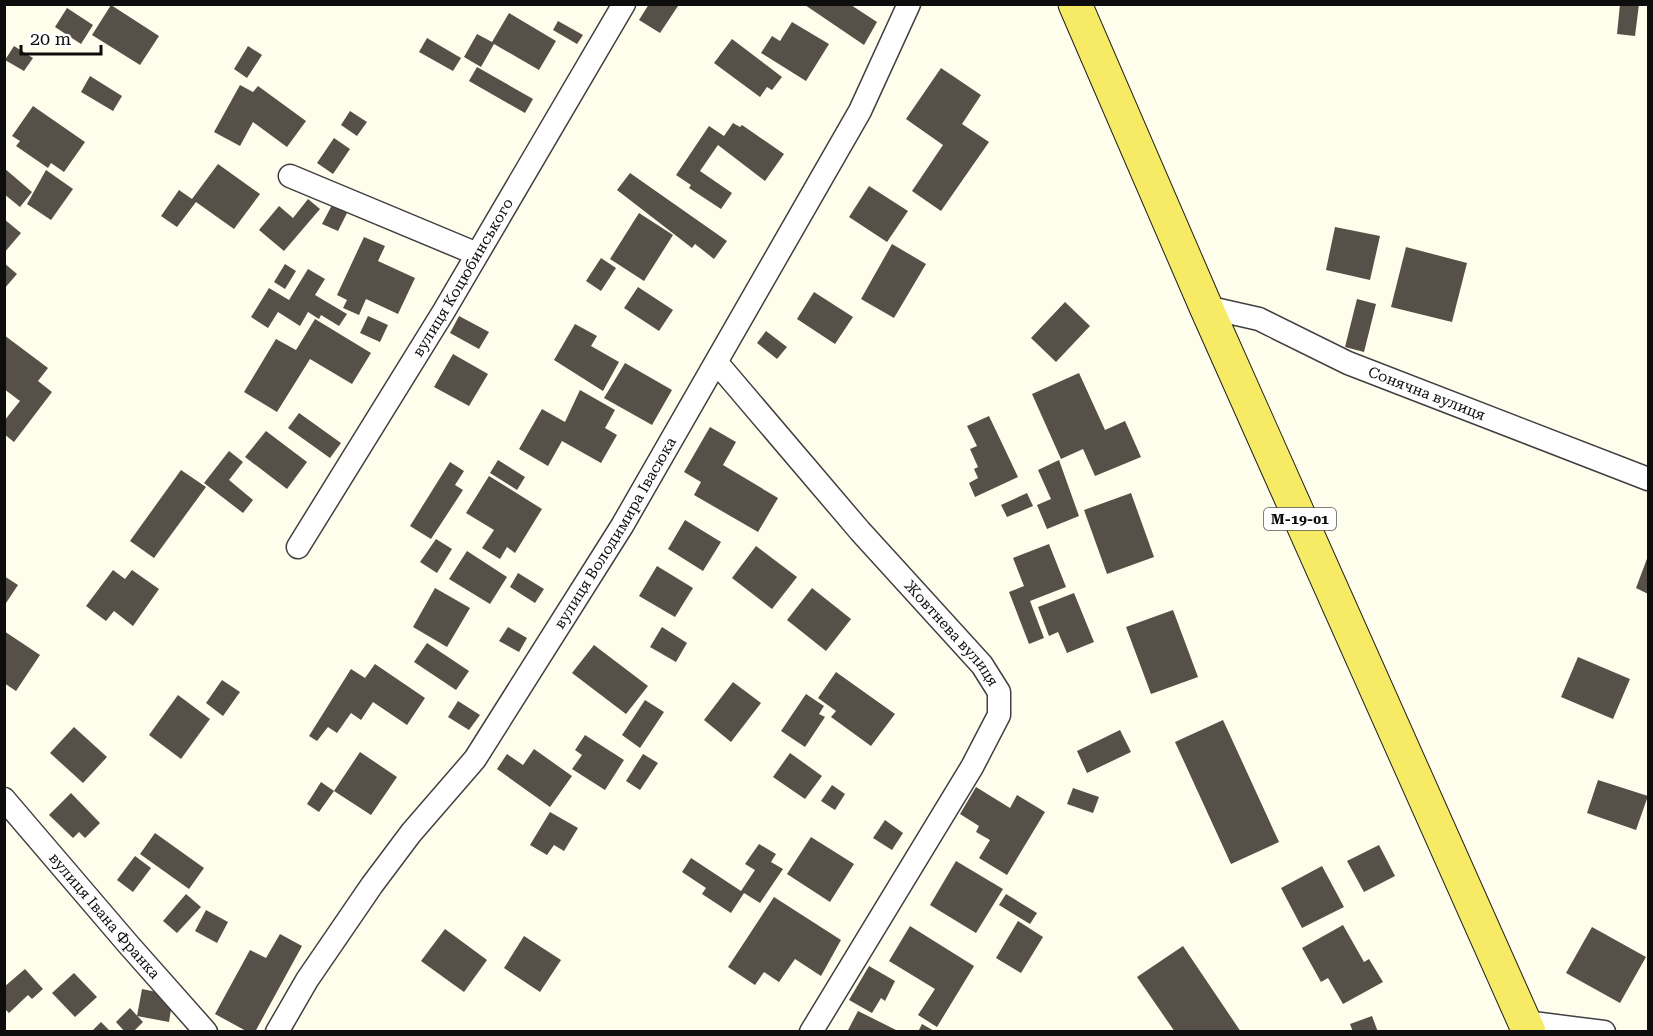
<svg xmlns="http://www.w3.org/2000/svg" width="1653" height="1036" viewBox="0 0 1653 1036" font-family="'Roboto Serif',serif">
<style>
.building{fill:#565049}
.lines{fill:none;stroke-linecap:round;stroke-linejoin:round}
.street-casing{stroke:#404040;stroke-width:25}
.primary-casing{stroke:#1e1e1e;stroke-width:35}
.street{stroke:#fff;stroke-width:22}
.primary{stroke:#f7ea65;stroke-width:33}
.labels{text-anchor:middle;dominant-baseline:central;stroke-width:6;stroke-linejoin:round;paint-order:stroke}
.shield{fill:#fff;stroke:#565656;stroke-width:1.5}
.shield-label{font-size:14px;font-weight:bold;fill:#0d0d0d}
.street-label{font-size:15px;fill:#0d0d0d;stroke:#fff}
</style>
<rect width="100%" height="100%" fill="#fffeed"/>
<g class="building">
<polygon points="649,4 678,6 660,33 639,20"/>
<polygon points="1620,4 1639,4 1635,36 1617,34"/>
<polygon points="111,5 159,36 140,65 92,35"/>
<polygon points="805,5 851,5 877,22 864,45"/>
<polygon points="67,8 93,25 81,44 55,27"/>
<polygon points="509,13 556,41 539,70 494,44 481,67 464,57 477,34 492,42"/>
<polygon points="558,21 583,35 577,44 553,30"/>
<polygon points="792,22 829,44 806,81 761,53 772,36 780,41"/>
<polygon points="427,38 461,58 453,71 419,52"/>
<polygon points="732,39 782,77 772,90 767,87 760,97 714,63"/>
<polygon points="14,46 33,58 24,71 5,60"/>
<polygon points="248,46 262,55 247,78 234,69"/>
<polygon points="477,67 533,99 525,113 469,81"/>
<polygon points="941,68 981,95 962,124 989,142 941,211 912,191 943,145 906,119"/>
<polygon points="90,76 122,96 113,111 81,92"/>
<polygon points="240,85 253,92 258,86 306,121 287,147 253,122 240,146 214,132"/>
<polygon points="33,106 85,142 64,172 51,163 48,168 16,146 20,141 12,136"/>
<polygon points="350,111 367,122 357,136 341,125"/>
<polygon points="733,123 740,127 742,125 784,154 765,181 718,145 700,171 732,193 721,209 689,188 691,185 676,175 709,126 724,136"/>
<polygon points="334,138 350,149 333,174 317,163"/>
<polygon points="218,164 260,194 234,229 196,202 177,227 161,216 179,190 192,199"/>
<polygon points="4,168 32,192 20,207 4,194"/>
<polygon points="46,170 73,189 51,220 27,204"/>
<polygon points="630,173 727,241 714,259 695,244 692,248 617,190"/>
<polygon points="869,186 908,211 887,242 849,217"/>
<polygon points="308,199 320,209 284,251 259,230 279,206 293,218"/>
<polygon points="332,205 347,213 338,231 322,224"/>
<polygon points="639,213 673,235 644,281 610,259"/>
<polygon points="4,219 21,233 4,253"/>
<polygon points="1335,227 1380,236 1370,280 1326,270"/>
<polygon points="364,237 385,246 378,261 415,278 398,314 366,299 359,315 343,308 347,300 337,295"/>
<polygon points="892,244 926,264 894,318 861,299"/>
<polygon points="1406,247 1467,263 1452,322 1391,307"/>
<polygon points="601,258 616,268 601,291 586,281"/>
<polygon points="4,263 17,274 4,289"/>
<polygon points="285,264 296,271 285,289 274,282"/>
<polygon points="308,269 325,279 315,295 347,314 339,326 321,315 319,319 308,312 300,326 278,312 268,328 251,317 269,288 289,300"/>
<polygon points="638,287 673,310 659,331 624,308"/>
<polygon points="814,292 853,317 835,344 797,319"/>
<polygon points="1357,299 1376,304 1364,352 1345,347"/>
<polygon points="1065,302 1090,326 1056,362 1031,338"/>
<polygon points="368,316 388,325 380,342 360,333"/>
<polygon points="459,316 489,332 479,349 450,333"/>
<polygon points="315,319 371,353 352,384 310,359 277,412 244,392 276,339 296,350"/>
<polygon points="575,324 597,336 591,346 619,362 603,391 554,360"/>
<polygon points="766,331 787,347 777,359 757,343"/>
<polygon points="4,335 48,368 38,381 52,392 14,442 4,434 4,421 20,401 4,389"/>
<polygon points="453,354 488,374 469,406 434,387"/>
<polygon points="625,363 672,390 652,425 604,398"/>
<polygon points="1079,373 1105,430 1125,421 1141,457 1095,476 1083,449 1061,459 1032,394"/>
<polygon points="580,390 615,410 605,428 617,435 601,463 562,441 548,466 519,449 542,409 565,422"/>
<polygon points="299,413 341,443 330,458 288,428"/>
<polygon points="989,416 1018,477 975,497 969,483 978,478 974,469 978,467 970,449 977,446 967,426"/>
<polygon points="710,427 736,442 723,465 778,498 758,532 694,495 701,482 684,472"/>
<polygon points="266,431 307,462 287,489 245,457"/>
<polygon points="229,451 243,462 229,480 253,500 243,513 204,483"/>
<polygon points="498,460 525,477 517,490 490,473"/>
<polygon points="1059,460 1079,516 1047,529 1037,505 1051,499 1038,470"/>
<polygon points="450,462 464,471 455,485 463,490 431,539 410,526"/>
<polygon points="181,470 206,487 154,558 130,541"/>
<polygon points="489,476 542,509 515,553 507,547 500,559 482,548 494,530 466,513"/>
<polygon points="1027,493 1033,506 1007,517 1001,505"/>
<polygon points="1131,493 1154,557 1107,574 1084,510"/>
<polygon points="685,520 721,542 703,571 668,549"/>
<polygon points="436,539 452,549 437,573 420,562"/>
<polygon points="1049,544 1066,587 1030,601 1044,638 1029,644 1009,592 1024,586 1013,558"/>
<polygon points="756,546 797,577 772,609 732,578"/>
<polygon points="467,551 507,577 490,604 449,579"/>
<polygon points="1648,556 1648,594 1636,588"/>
<polygon points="657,566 693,588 675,617 639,596"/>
<polygon points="113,570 125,579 132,570 159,589 133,626 114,611 106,621 86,606"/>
<polygon points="518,573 544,589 535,603 510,587"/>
<polygon points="4,576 18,585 4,606"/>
<polygon points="435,588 470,608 447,647 413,627"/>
<polygon points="812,588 851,619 826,651 787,620"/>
<polygon points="1074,593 1094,642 1067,653 1058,632 1049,636 1038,607"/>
<polygon points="1173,610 1198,677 1151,694 1126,627"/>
<polygon points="508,627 527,638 519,652 499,641"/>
<polygon points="662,627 687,643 676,662 650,647"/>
<polygon points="4,631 40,655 16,691 4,683"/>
<polygon points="427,643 469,671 456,690 414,662"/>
<polygon points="594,645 648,686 626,714 572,673"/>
<polygon points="1578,657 1630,679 1613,719 1561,697"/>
<polygon points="375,664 425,698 407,725 373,702 361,720 351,713 337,733 328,727 317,741 309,736 351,669 365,678"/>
<polygon points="836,672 895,714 871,746 831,717 836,711 818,698"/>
<polygon points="222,680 240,692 223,716 206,703"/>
<polygon points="733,682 761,703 731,742 704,720"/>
<polygon points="806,694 824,706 819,714 825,717 805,747 781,731"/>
<polygon points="178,695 210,719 181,759 149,735"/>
<polygon points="645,700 664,712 640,748 622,735"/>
<polygon points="458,701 480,715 469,730 448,717"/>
<polygon points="1223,720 1279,842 1231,864 1175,742"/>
<polygon points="74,727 107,757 83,783 50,753"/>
<polygon points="1120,730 1131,752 1087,773 1077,751"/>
<polygon points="585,735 624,760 605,790 572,769 582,755 575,750"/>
<polygon points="534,749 572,776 550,807 497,769 507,754 523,765"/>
<polygon points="360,752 397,777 371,815 334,791"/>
<polygon points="790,753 822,776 805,799 773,777"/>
<polygon points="643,754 658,763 640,790 626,781"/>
<polygon points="1598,780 1648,796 1636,830 1587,813"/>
<polygon points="321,782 334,791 319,812 307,804"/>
<polygon points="832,785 845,794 835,810 821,801"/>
<polygon points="976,787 1010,808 1017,795 1045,812 1007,875 979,858 990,840 976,832 979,826 960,814"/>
<polygon points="1073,788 1099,797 1093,813 1067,804"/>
<polygon points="71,793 100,823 85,838 79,832 73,838 49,815"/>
<polygon points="550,812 578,828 564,851 554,845 547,855 530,845"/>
<polygon points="885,820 903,833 892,850 873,838"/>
<polygon points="155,833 204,868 189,889 140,854"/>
<polygon points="811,837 854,864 830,902 787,874"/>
<polygon points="759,844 776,854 771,862 783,869 760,903 744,893 731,913 702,894 706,888 682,872 691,858 741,891 755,870 745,864"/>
<polygon points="1379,845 1395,876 1364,892 1347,861"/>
<polygon points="135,856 151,868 133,892 117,880"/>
<polygon points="956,861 1003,889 976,933 930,905"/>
<polygon points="1322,866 1344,907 1302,928 1281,888"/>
<polygon points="186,894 201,907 177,933 163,921"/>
<polygon points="1006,894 1037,913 1030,924 999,905"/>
<polygon points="774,897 841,940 821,976 795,959 779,982 764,972 755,985 728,967"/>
<polygon points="206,910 228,922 217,943 195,931"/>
<polygon points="1018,921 1043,937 1021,973 996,958"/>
<polygon points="1343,925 1364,962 1369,959 1383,982 1343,1004 1328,978 1321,982 1302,948"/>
<polygon points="910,926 974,966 937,1027 918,1015 935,989 889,961"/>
<polygon points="1592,927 1646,957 1620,1003 1566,973"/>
<polygon points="445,929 487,960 464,992 421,961"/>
<polygon points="280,934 302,946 255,1032 248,1032 215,1014 250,950 266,958"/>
<polygon points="524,936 561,960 540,992 504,968"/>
<polygon points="1183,946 1241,1032 1175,1032 1137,977"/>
<polygon points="869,966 895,981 885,1001 881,998 872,1013 849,1000"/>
<polygon points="25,969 43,989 32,999 28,995 9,1013 4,1008 4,987"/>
<polygon points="74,973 97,997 75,1017 52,993"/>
<polygon points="142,989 162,993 161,1000 172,1003 169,1022 137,1016"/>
<polygon points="130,1008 143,1022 133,1032 125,1032 116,1022"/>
<polygon points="858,1011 896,1030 895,1032 847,1032"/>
<polygon points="1372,1016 1378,1032 1353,1032 1350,1024"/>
<polygon points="101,1022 111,1032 91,1032"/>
<polygon points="922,1024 936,1032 918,1032"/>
</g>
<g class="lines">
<defs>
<g id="street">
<polyline points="290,176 477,254"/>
<path id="s1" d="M1206 307 1259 319 1348 363 1648 479"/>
<path id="s2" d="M717 363 860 531 982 665 999 692V715L972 767 811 1032"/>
<path id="s3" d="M298 547 444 311 624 4"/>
<path id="s4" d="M4 799 128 944 206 1032"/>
<polyline points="1525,1022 1604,1032"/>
<path id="s5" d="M277 1032 307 980 372 885 411 833 475 759 622 526 860 111 909 4"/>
</g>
<polyline id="primary" points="1075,4 1206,307 1529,1032"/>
</defs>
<use href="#street" class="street-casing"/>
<use href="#primary" class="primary-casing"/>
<use href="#street" class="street"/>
<use href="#primary" class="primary"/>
</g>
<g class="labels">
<rect class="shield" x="1264" y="508" width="72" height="22" rx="4.5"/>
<g class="shield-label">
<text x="1300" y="519">М-19-01</text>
</g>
<g class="street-label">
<text stroke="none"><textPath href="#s3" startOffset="316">вулиця Коцюбинського</textPath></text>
<text stroke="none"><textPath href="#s1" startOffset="238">Сонячна вулиця</textPath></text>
<text stroke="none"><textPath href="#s5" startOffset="604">вулиця Володимира Івасюка</textPath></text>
<text stroke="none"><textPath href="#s2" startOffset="358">Жовтнева вулиця</textPath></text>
<text stroke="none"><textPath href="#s4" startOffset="154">вулиця Івана Франка</textPath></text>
</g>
</g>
<rect width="1653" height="1036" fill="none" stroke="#0d0d0d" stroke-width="12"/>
<path d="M21 45v9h80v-9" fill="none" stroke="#0d0d0d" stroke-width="3"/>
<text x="30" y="45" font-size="18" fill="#0d0d0d" stroke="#ffffff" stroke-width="4.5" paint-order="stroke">20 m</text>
</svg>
